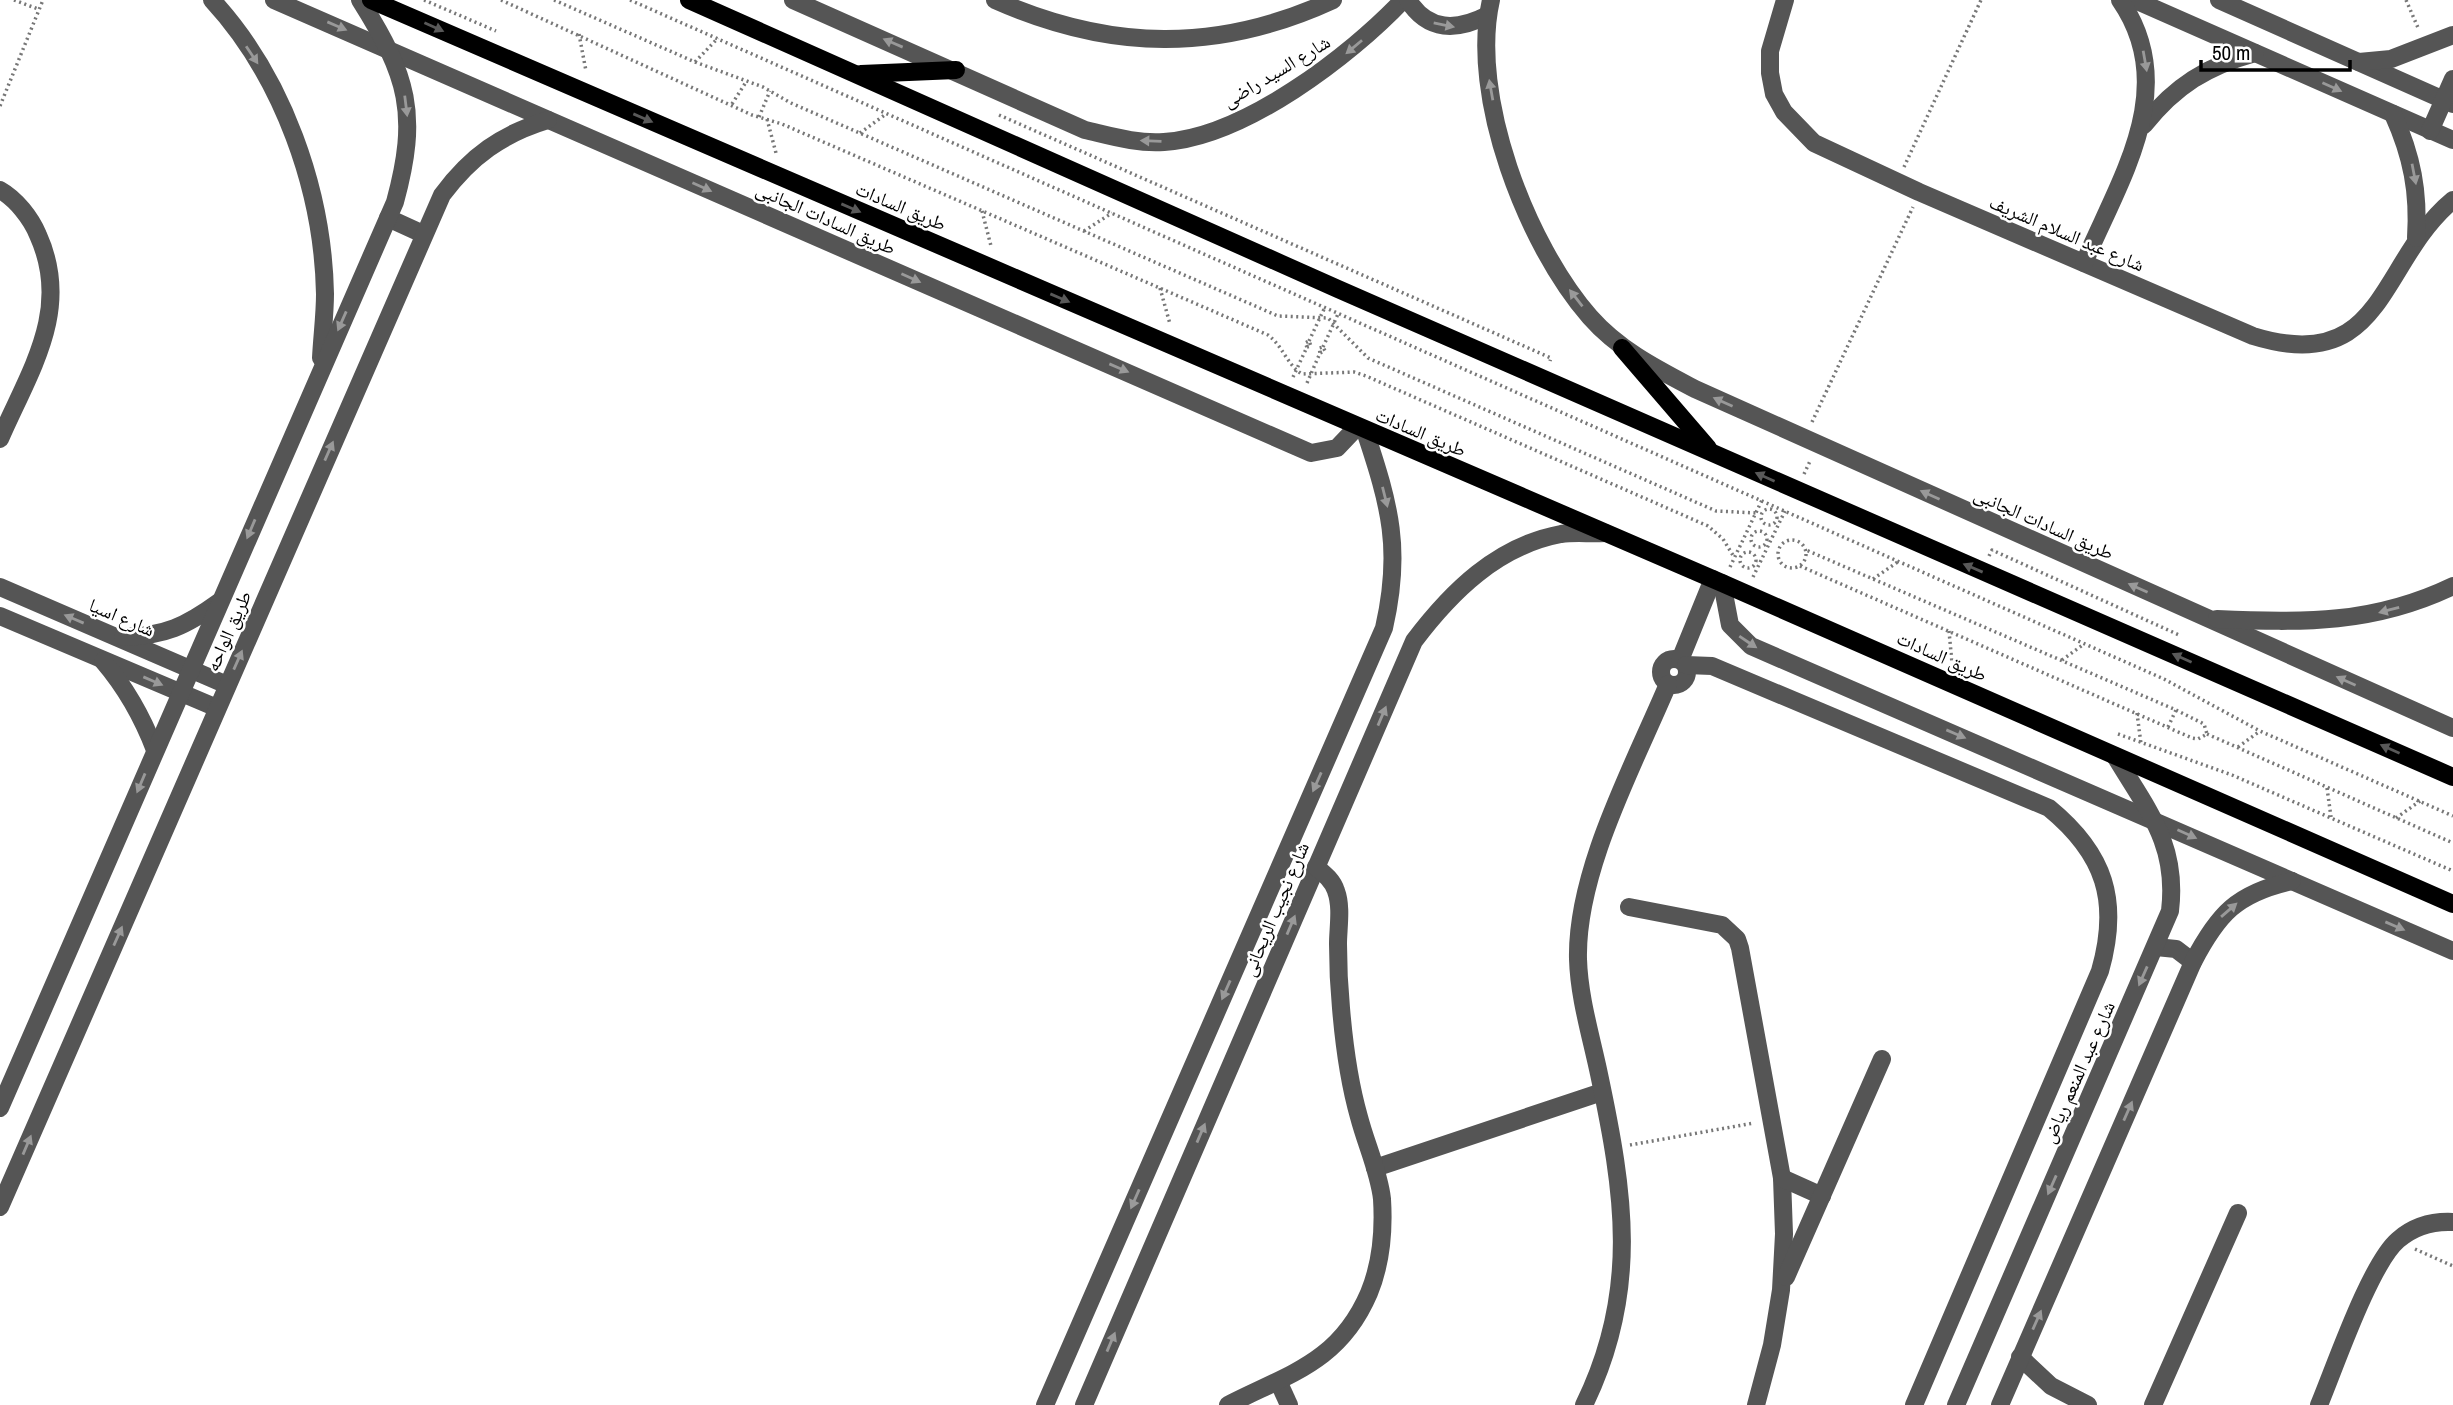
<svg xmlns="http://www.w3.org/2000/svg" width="2453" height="1405" viewBox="0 0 2453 1405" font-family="'Archivo Narrow','Noto Naskh Arabic',sans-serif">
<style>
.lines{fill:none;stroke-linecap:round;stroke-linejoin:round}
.path{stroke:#777;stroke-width:3.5;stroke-dasharray:2 3.5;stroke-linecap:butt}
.minor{stroke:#555;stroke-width:18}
.major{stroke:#000;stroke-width:18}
.oneway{fill:#999}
.oneway2{fill:#595959}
.labels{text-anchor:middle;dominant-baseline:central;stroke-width:5;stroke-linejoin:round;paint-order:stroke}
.street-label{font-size:19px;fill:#000;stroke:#fff}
</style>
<rect width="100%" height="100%" fill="#fff"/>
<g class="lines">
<g class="path">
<polyline points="14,0 38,9"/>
<polyline points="424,0 496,31"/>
<path d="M501 0 752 115 782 124 1268 335C1283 346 1287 365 1302 374L1354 372 1366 376 1708 526 1723 539 1734 557"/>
<polyline points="554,0 695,62 763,87 791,103 1278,316 1328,318 1368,358 1716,511 1756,513"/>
<polyline points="630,0 2164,679 2260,731 2453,816"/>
<polyline points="2406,0 2419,30"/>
<polyline points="579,34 586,71"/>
<polyline points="695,62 718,38"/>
<polyline points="732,104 746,82"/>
<polyline points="0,106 43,0"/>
<polyline points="999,115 1551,358 1550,361"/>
<polyline points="759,117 770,91"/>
<polyline points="767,119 776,153"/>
<polyline points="860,133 886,114"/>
<polyline points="1904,167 1981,0"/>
<polyline points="982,211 991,246"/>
<polyline points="1084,231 1112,213"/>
<polyline points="1160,288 1170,324"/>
<polyline points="1309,341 1325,307"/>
<polyline points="1323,347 1338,314"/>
<polyline points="1293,377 1307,347 1311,346 1309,341 1305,343 1307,347"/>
<polyline points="1307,383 1320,353 1325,351 1323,347 1319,348 1320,353"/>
<polyline points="1812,422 1913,207"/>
<polyline points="1804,474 1811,459"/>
<circle cx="1769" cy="517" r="8"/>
<circle cx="1759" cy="539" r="8"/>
<circle cx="1792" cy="554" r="14"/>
<circle cx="1748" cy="560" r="8"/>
<polyline points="1989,556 1992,550 2179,635"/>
<polyline points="1800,566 2192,738 2198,739 2207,734 2204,724 2176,710 1806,550"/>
<polyline points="1730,567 1762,500"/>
<polyline points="1753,577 1785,511"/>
<polyline points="1873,579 1899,561"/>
<polyline points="1949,631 1952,663"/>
<polyline points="2062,660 2084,644"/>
<polyline points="2137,713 2141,744"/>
<polyline points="2168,727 2176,710"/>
<polyline points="2118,734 2232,775 2453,871"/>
<polyline points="2207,734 2453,843"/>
<polyline points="2238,747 2260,731"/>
<polyline points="2327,788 2331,817"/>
<polyline points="2396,818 2420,801"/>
<polyline points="1630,1145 1754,1123"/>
<polyline points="2415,1249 2453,1266"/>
</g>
<g class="minor">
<path d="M212 0C283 77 323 190 325 294 325 315 322 337 321 358"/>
<polyline points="274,0 1311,453 1337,448 1356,428"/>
<path d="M793 0 1085 130C1111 136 1137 144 1164 142 1244 137 1350 56 1403 0"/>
<path d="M995 0C1110 51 1218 53 1333 0"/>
<path d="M1408 0C1428 32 1457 31 1488 15"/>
<path d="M1491 0C1469 96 1527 245 1590 317 1619 350 1657 369 1695 389L2453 728"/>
<path d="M1785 0 1770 51V73L1774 94 1784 112 1814 143 1919 192 2253 336C2385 377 2378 262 2453 200"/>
<polyline points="2135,0 2453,140"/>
<polyline points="2219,0 2453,104"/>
<polyline points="2359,62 2391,59 2453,35"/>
<path d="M2393 114C2412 156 2419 192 2416 238"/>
<path d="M2144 125C2175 86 2207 66 2255 53"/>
<polyline points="2430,131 2453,79"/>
<path d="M0 190C16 199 31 218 38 235 72 310 30 370 0 439"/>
<polyline points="388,218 423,234"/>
<path d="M2084 263C2120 178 2181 88 2120 0"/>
<polyline points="1722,583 1730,625 1751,646 2453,951"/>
<polyline points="0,587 227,685"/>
<polyline points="0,616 217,708"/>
<path d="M2217 619C2303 623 2374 624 2453 586"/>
<path d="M123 637C165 636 186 626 219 602"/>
<circle cx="1674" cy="672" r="13"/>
<polyline points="1680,660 1713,579"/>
<path d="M103 661C127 689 142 716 155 750"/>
<path d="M1686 665 1712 666 2049 808C2105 854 2120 901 2100 971L1914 1405"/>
<polyline points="1629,907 1722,925 1737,939 1740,948 1782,1178 1784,1234 1781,1290 1772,1345 1756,1405"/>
<polyline points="2156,947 2176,949 2193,962"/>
<path d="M0 1108 395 202C419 114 408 76 360 0"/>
<polyline points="1375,1168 1602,1092"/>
<polyline points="1782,1178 1822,1196"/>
<path d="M0 1207 442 195C471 156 502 134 548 120"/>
<polyline points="1786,1277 1882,1059"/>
<polyline points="2020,1357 2051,1386 2088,1405"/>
<polyline points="1279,1383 1289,1405"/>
<path d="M1045 1405 1384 628C1402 550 1390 506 1365 431"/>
<path d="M1084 1405 1414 641C1451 592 1497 546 1561 534 1575 532 1591 534 1605 533"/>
<path d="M1228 1405C1288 1374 1339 1363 1369 1293 1381 1264 1384 1231 1382 1199 1379 1172 1366 1144 1359 1117 1349 1082 1344 1044 1341 1008 1339 987 1338 965 1338 944 1338 928 1342 907 1336 891 1333 881 1325 874 1316 867"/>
<path d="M1584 1405C1640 1291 1624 1192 1599 1074 1591 1036 1579 997 1578 959 1576 871 1634 765 1668 684"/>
<path d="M1956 1405 2170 911C2178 844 2148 811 2115 756"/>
<path d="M2000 1405 2193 962C2218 914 2237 893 2292 881"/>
<polyline points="2153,1405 2238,1213"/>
<path d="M2319 1405C2335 1367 2370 1264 2398 1240 2414 1226 2433 1221 2453 1222"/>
</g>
<g class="major">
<polyline points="371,0 1722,583 2453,904"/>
<polyline points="689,0 1338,289 2453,777"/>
<polyline points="861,74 956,70"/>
<polyline points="1622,348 1708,448"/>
</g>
</g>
<defs><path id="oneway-solid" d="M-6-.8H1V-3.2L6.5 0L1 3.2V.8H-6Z" transform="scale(1.75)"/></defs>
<g class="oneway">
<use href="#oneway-solid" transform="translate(1444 25) rotate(11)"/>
<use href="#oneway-solid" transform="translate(337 26) rotate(23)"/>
<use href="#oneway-solid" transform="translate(893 43) rotate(-157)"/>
<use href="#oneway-solid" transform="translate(1354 47) rotate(140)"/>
<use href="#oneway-solid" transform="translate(252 55) rotate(56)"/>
<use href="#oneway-solid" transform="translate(2145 61) rotate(80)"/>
<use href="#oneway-solid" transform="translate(2332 87) rotate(24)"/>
<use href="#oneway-solid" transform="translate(1491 90) rotate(-100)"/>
<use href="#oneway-solid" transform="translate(406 106) rotate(83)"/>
<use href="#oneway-solid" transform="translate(1151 141) rotate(-178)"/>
<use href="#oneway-solid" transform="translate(2414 174) rotate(79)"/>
<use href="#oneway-solid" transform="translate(702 187) rotate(24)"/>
<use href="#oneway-solid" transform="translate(911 278) rotate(24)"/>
<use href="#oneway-solid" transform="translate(1576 298) rotate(-128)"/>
<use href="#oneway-solid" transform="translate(342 321) rotate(114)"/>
<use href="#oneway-solid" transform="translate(1119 368) rotate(23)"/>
<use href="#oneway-solid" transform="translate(1723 402) rotate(-156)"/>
<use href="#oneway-solid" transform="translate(329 451) rotate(-66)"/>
<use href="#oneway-solid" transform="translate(1930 495) rotate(-156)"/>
<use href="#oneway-solid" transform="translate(1385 497) rotate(76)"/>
<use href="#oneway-solid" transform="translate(251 529) rotate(113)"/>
<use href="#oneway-solid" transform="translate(2138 588) rotate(-156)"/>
<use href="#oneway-solid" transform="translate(2389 610) rotate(165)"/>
<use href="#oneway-solid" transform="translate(74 619) rotate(-157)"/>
<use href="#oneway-solid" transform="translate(1748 642) rotate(34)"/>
<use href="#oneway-solid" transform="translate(238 660) rotate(-66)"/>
<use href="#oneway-solid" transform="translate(153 681) rotate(23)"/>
<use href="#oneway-solid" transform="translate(2346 681) rotate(-156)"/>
<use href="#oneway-solid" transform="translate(1382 716) rotate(-67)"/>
<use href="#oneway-solid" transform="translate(1956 734) rotate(23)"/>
<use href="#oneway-solid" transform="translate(1317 782) rotate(114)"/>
<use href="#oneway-solid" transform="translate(141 783) rotate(113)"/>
<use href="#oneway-solid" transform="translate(2187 834) rotate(24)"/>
<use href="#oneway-solid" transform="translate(2229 910) rotate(-41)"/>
<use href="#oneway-solid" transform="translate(1291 925) rotate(-67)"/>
<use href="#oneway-solid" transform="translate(2395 926) rotate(23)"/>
<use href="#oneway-solid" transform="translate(118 936) rotate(-66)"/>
<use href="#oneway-solid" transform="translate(2143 976) rotate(114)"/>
<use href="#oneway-solid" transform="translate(1226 990) rotate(114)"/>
<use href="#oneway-solid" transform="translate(2128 1111) rotate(-66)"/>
<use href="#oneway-solid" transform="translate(1201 1133) rotate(-67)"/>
<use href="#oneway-solid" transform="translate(27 1145) rotate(-67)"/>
<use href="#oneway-solid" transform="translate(2052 1185) rotate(114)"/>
<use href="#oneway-solid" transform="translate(1135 1199) rotate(114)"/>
<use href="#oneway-solid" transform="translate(2037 1320) rotate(-66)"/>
<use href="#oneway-solid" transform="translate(1111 1342) rotate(-67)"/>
</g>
<g class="oneway2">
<use href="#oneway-solid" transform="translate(434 27) rotate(24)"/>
<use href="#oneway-solid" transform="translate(643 118) rotate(23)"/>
<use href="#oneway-solid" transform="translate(851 208) rotate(23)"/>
<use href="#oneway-solid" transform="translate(1060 298) rotate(23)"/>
<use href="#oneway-solid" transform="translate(1765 477) rotate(-156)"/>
<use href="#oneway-solid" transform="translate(1973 568) rotate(-157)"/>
<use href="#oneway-solid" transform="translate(2182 658) rotate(-156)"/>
<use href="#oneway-solid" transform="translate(2390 749) rotate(-156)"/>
</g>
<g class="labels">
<g class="street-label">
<text transform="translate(1276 71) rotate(-31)">شارع السيد راضى</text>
<text transform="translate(901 206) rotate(23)">طريق السادات</text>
<text transform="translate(826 218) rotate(24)">طريق السادات الجانبى</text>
<text transform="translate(2067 233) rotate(23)">شارع عبد السلام الشريف</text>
<text transform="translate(1421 432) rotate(23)">طريق السادات</text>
<text transform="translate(2044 523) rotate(24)">طريق السادات الجانبى</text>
<text transform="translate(122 617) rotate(23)">شارع اسيا</text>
<text transform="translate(228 631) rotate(-66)">طريق الواحه</text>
<text transform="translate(1942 656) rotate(24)">طريق السادات</text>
<text transform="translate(1275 909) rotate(-67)">شارع نجيب الريحانى</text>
<text transform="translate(2078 1072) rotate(-66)">شارع عبد المنعم رياض</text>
</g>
</g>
<path d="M2201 60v10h149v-10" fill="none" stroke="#000000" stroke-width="3.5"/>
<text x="2212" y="60" font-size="21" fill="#000000" stroke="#ffffff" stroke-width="5" paint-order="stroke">50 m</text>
</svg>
